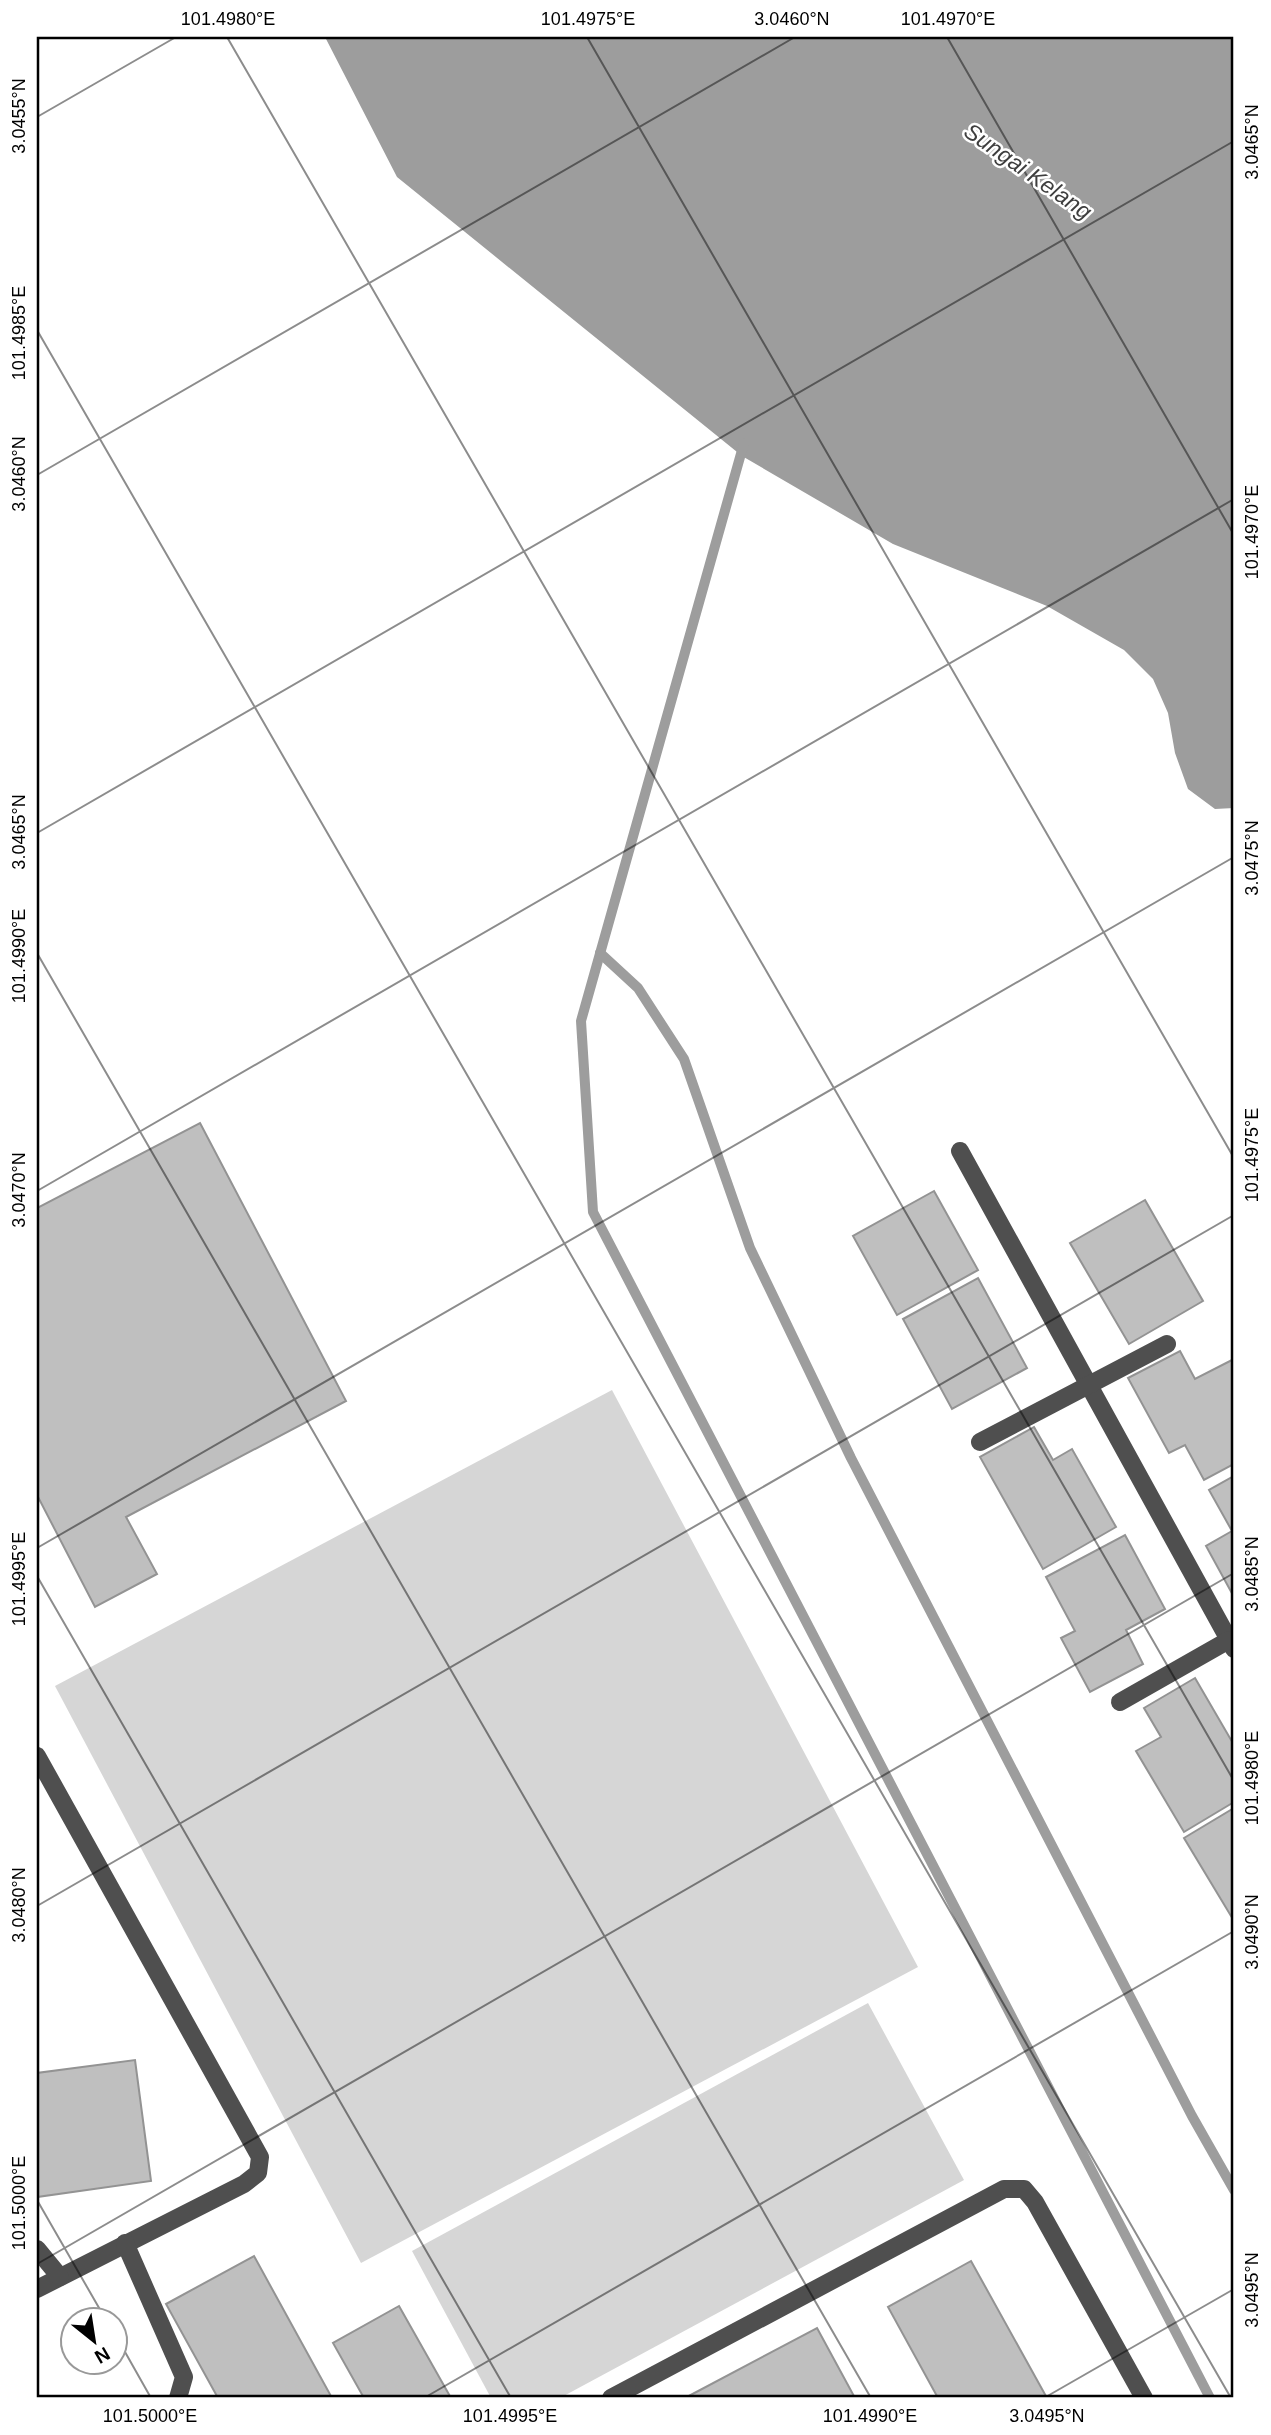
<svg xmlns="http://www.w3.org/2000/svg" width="1271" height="2435" viewBox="0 0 1271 2435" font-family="Arial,sans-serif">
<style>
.green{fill:#d6d6d6}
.water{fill:#9d9d9d}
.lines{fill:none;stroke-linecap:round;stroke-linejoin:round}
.stream{stroke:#9d9d9d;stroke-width:10}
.building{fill:#bfbfbf;stroke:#939393;stroke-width:2}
.minor{stroke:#4f4f4f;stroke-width:18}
.ticks{fill:none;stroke:#000;stroke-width:2;stroke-opacity:0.45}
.labels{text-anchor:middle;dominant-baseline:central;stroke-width:5;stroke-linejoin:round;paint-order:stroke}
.water-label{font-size:23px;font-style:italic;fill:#3e3e3e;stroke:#fff}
.neatline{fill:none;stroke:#000;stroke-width:2.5}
.ticks-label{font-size:18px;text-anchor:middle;fill:#000}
</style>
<rect width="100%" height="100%" fill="#fff"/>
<g class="green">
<polygon points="612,1390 918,1967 361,2263 55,1686"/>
<polygon points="868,2003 964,2180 560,2398 491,2398 412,2251"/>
</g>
<polygon class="water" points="325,37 1234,37 1234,808 1215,809 1188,789 1175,753 1168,713 1153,679 1124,650 1047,606 893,544 742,456 397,177"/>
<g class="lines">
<g class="stream">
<polyline points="744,443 581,1021 593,1212 1210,2398"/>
<polyline points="600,953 638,988 684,1059 750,1248 851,1458 1192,2116 1234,2190"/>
</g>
</g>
<g class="building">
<polygon points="200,1123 346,1401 126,1517 157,1574 95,1607 37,1495 37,1208"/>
<polygon points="934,1191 978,1270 897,1315 853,1236"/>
<polygon points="1145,1200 1203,1301 1129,1344 1070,1243"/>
<polygon points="978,1278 1027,1368 952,1409 903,1319"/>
<polygon points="1180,1351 1195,1379 1234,1359 1234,1464 1204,1480 1185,1445 1169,1453 1128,1378"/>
<polygon points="1034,1427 1053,1460 1072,1449 1116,1527 1043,1569 980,1457"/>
<polygon points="1234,1476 1234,1597 1206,1546 1232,1531 1209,1490"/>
<polygon points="1125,1535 1165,1609 1126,1630 1143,1664 1090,1692 1061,1638 1075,1631 1046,1577"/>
<polygon points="1195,1678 1234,1745 1234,1802 1184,1832 1136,1751 1161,1737 1144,1708"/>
<polygon points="1234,1808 1234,1921 1184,1838"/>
<polygon points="135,2060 151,2181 37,2197 37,2073"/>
<polygon points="254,2256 332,2398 218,2398 166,2304"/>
<polygon points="971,2261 1047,2398 938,2398 888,2307"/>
<polygon points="399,2306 451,2398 364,2398 333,2343"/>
<polygon points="817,2328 855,2398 685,2398"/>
</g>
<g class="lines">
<g class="minor">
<polyline points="960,1151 1234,1649"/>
<polyline points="980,1442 1167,1344"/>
<polyline points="1120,1702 1229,1640"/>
<polyline points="37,1756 260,2157 258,2173 244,2184 37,2289"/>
<polyline points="125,2243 184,2377 178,2398"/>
<polyline points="37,2249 60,2277"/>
<polyline points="611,2398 1004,2189 1024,2189 1035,2202 1144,2398"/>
</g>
</g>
<path class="ticks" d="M227 37 1234 1781M587 37 1234 1158M947 37 1234 535M37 117 176 37M37 330 1231 2398M37 475 795 37M37 833 1234 141M37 953 871 2398M37 1191 1234 499M37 1548 1234 857M37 1576 511 2398M37 1906 1234 1215M37 2200 106 2320M37 2264 1234 1573M116 2336 151 2398M424 2398 1234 1931M1044 2398 1234 2289"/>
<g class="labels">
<g class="water-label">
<text transform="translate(1028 171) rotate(35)">Sungai Kelang</text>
</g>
</g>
<rect width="1271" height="2435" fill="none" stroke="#ffffff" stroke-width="77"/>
<g transform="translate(94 2341) rotate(150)"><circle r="33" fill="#ffffff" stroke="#999999" stroke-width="2"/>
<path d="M0-5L12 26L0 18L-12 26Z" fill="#000000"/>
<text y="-10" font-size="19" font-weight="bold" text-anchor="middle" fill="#000000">N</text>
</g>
<rect x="38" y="38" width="1194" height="2358" class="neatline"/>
<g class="ticks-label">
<text x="228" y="25">101.4980°E</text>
<text x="588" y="25">101.4975°E</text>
<text x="792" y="25">3.0460°N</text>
<text x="948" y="25">101.4970°E</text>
<text transform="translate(19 116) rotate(-90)" y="6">3.0455°N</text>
<text transform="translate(1252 142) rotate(-90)" y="6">3.0465°N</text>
<text transform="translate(19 333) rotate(-90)" y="6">101.4985°E</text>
<text transform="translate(19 474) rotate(-90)" y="6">3.0460°N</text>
<text transform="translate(1252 532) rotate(-90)" y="6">101.4970°E</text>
<text transform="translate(19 832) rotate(-90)" y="6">3.0465°N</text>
<text transform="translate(1252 858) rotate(-90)" y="6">3.0475°N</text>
<text transform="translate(19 956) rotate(-90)" y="6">101.4990°E</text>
<text transform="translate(1252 1155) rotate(-90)" y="6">101.4975°E</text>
<text transform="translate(19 1190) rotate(-90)" y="6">3.0470°N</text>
<text transform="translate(1252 1574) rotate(-90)" y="6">3.0485°N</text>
<text transform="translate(19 1579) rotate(-90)" y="6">101.4995°E</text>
<text transform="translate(1252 1778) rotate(-90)" y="6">101.4980°E</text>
<text transform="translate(19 1905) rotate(-90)" y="6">3.0480°N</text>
<text transform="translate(1252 1932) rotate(-90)" y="6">3.0490°N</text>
<text transform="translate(19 2203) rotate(-90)" y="6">101.5000°E</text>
<text transform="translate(1252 2290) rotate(-90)" y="6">3.0495°N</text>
<text x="150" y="2422">101.5000°E</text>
<text x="510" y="2422">101.4995°E</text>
<text x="870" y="2422">101.4990°E</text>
<text x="1047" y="2422">3.0495°N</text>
</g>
</svg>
